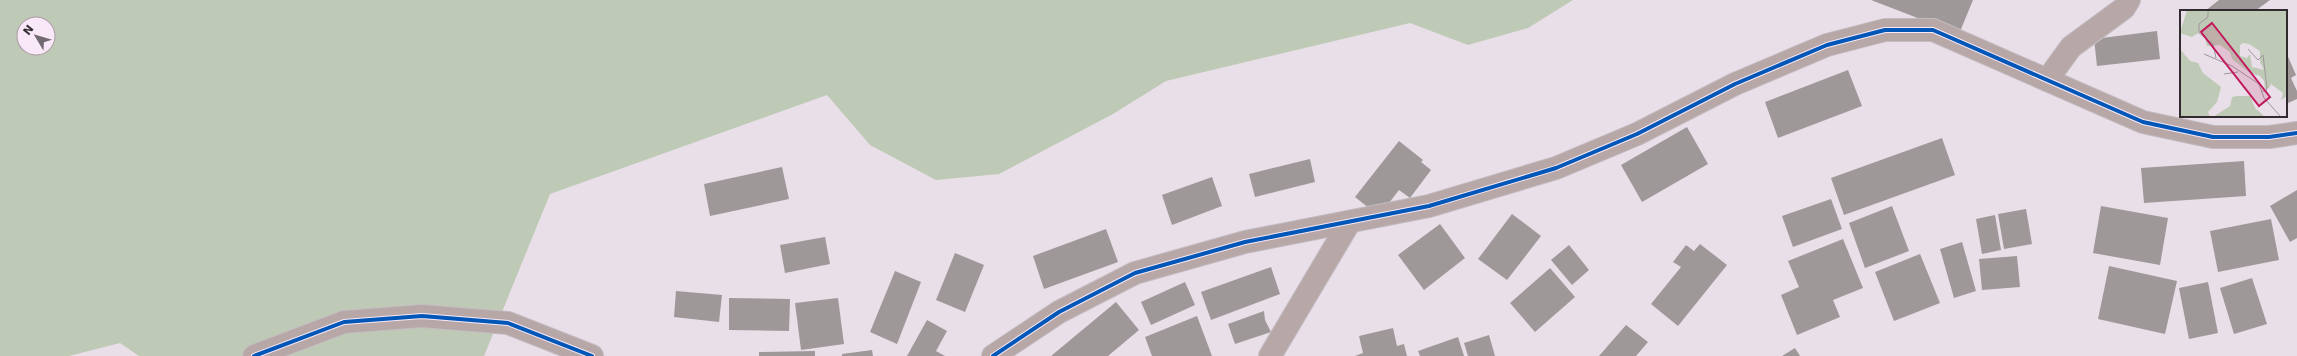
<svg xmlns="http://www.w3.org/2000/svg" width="2297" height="356" viewBox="0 0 2297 356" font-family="'DejaVu Sans',sans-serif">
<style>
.forest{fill:#becab5;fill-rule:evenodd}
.building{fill:#9e9899}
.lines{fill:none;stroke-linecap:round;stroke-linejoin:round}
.street-casing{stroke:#c3bcc2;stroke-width:24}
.street{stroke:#b7a8a7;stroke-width:22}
.cycleway-casing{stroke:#f9e9f8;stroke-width:6}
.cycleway{stroke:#0057b8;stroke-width:4}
.inset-road{fill:none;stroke:#9f979e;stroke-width:1}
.view{fill:#c2185b;fill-opacity:0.15;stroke:#c2185b;stroke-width:2}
.inset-edge{fill:none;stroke:#312b30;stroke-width:2}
</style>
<rect width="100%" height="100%" fill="#e8dfe8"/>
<path class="forest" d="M0 0H1573L1528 28 1468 45 1410 23 1166 81 1113 114 999 174 936 180 870 145 827 95 550 194 484 356H139L120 343 69 356H0ZM24 24H48V48H24Z"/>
<g class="building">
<polygon points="1871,0 1973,0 1959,34"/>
<polygon points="2219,0 2270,0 2255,11 2205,11"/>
<polygon points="2157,31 2160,59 2097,66 2094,39"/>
<polygon points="2286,52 2296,75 2291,78 2297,91 2297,99 2286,104"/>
<polygon points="1848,70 1862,106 1778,138 1765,102"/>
<polygon points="1687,127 1708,164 1642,202 1621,165"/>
<polygon points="1942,138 1955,175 1844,215 1831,178"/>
<polygon points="1399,141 1423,160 1421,162 1431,170 1410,198 1399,190 1379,216 1355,197"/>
<polygon points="1310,159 1315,182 1255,197 1249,174"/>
<polygon points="2244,161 2246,196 2144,203 2141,168"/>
<polygon points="782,167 789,199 710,216 704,184"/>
<polygon points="1212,177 1222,206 1172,225 1162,195"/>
<polygon points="2297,190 2297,238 2290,242 2270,206"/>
<polygon points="1831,199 1842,229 1793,247 1782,216"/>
<polygon points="1892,206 1909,251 1865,268 1849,223"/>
<polygon points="2101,206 2168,218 2160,265 2093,253"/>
<polygon points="2026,209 2032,244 2004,249 1998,214"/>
<polygon points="1512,214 1541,236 1507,280 1478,259"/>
<polygon points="1995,215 2001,250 1982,254 1976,219"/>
<polygon points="2271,219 2279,260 2218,272 2210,231"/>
<polygon points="1440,224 1465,258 1424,290 1398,255"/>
<polygon points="1106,229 1118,262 1044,289 1033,256"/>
<polygon points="825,237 830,264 785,273 780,245"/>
<polygon points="1843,239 1863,288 1833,300 1840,317 1797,335 1781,295 1799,287 1788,261"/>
<polygon points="1962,242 1976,291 1954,298 1940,249"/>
<polygon points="1700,244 1727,265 1678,326 1651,304 1681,267 1673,262 1686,245 1694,251"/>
<polygon points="1569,245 1589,270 1572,285 1551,260"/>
<polygon points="955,253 984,265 965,312 936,300"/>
<polygon points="1920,254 1940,303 1894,321 1875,272"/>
<polygon points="2017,256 2020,287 1982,290 1979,259"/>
<polygon points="2109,266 2177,281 2165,334 2098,319"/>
<polygon points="1271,267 1280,294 1211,320 1201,292"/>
<polygon points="1550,268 1575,297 1535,332 1510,303"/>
<polygon points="895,271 921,282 897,344 870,332"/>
<polygon points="2252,278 2267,324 2234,334 2220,288"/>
<polygon points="1185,282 1195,305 1151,325 1141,302"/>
<polygon points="2208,282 2218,333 2189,339 2179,288"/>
<polygon points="676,291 722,295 719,322 674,317"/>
<polygon points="729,298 790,299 789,331 729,330"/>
<polygon points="838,298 844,344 801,350 795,303"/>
<polygon points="1116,302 1139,330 1108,356 1051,356"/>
<polygon points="1264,311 1265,320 1271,332 1235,344 1228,324"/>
<polygon points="1197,316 1212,356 1152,356 1145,337"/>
<polygon points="927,320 947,331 936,351 945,356 907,356"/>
<polygon points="1626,325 1648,342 1636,356 1599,356"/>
<polygon points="1393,328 1397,346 1404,344 1407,356 1355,356 1363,353 1359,336"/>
<polygon points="1489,335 1495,356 1468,356 1464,343"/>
<polygon points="1458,337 1464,356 1420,356 1418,351"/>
<polygon points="1795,348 1800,356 1782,356"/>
<polygon points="872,350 873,356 842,356 842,354"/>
<polygon points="815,351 815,356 759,356 759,352"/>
</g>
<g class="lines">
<defs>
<g id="street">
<polyline points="2047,80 2071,47 2124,8 2129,0"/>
<polyline points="254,356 344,322 422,316 508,323 592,356"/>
<polyline points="993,356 1059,312 1135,273 1245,242 1429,206 1556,168 1637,134 1735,84 1827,45 1885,30 1933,30 2143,122 2213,137 2269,137 2297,133"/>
<polyline points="1270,356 1349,223"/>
</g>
</defs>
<use href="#street" class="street-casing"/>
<use href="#street" class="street"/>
<defs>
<g id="cycleway">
<polyline points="254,356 344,322 422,316 508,323 592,356"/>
<polyline points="993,356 1059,312 1135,273 1245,242 1429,206 1556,168 1637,134 1735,84 1827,45 1885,30 1933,30 2143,122 2213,137 2269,137 2297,133"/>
</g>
</defs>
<use href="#cycleway" class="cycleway-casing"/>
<use href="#cycleway" class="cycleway"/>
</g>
<g transform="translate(2180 10)">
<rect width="107" height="107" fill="#e8dfe8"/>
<path d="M7 0H107V86L101 90 103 83 91 74 89 78 85 79 84 71 80 66 70 63 52 49 50 42 40 35 27 36 24 25 20 22 12 27 0 23ZM63 33 69 34 80 41V52L84 60 72 57 70 44 67 48 60 46V35ZM0 39 10 51 18 53 23 63 41 77 37 92 28 102 30 107H0ZM57 86H70L75 98 85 107H33L50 96 52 87Z" fill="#becab5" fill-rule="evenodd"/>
<path class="inset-road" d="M28 0V7L19 14V23L33 34 36 48M68 39 78 50 83 45 87 78 86 81H81M24 44 52 56 79 74 84 88 101 107M44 64 58 62"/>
<path class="view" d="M32 13 90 87 79 96 21 22Z"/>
<rect width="107" height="107" class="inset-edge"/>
</g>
<g transform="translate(36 36) rotate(308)"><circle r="19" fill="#f9e9f8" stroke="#a99da8"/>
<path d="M0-3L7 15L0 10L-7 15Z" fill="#716a70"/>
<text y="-6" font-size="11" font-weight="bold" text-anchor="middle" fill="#312b30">N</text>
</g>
</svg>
